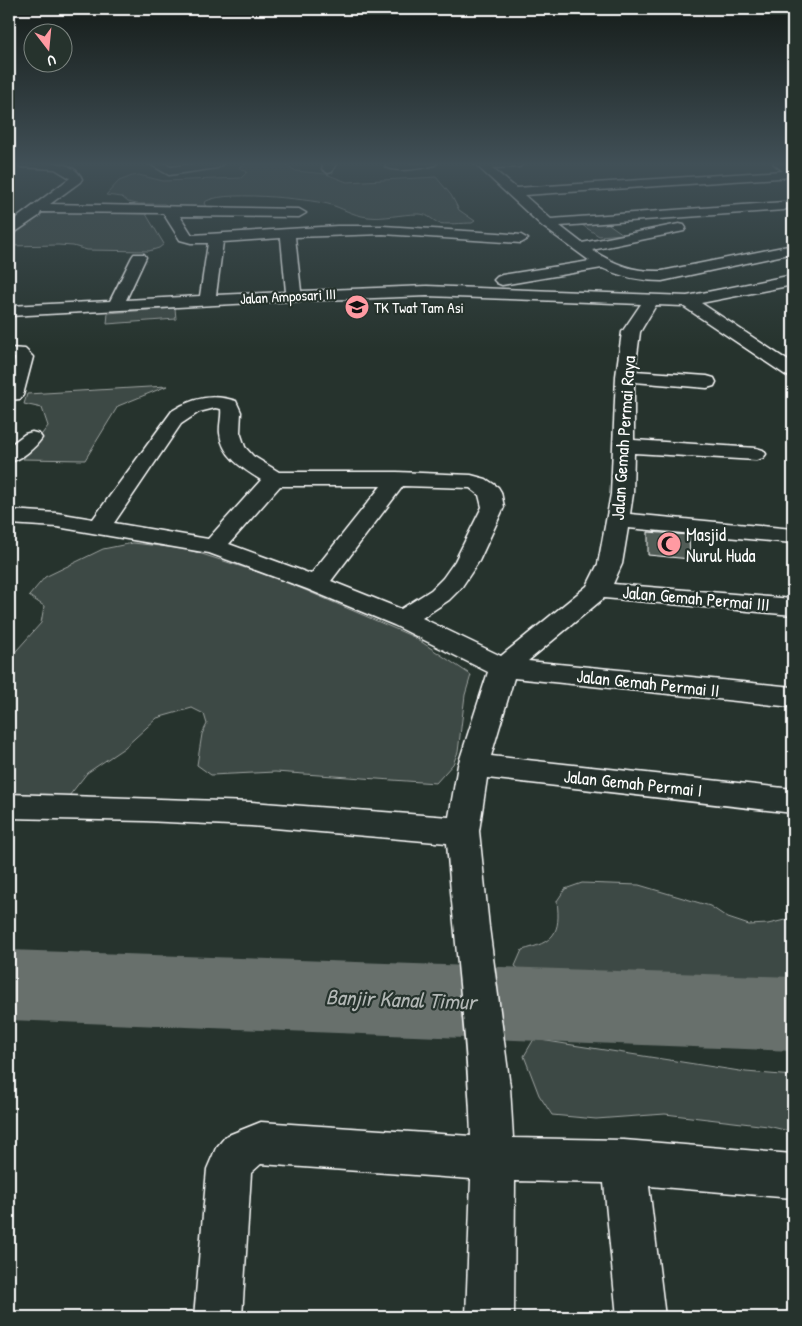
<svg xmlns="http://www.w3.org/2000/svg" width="802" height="1326" viewBox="0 0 802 1326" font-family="'Patrick Hand',sans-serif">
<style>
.green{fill:#3e4944;stroke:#9ea4a2}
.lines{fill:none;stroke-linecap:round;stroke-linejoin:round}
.river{fill:#67706c;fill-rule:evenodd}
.building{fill:#515c57;stroke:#fff}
.minor-casing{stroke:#fff;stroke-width:3}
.minor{fill:#26332d;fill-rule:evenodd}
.labels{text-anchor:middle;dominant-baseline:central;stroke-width:4.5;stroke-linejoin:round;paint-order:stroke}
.far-street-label{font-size:15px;fill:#fff;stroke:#26332d}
.far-poi-label{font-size:15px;fill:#fff;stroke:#26332d;text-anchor:start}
.street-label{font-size:18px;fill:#fff;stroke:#26332d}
.poi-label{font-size:18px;fill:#fff;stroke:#26332d;text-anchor:start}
.near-water-label{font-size:22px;font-style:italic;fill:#b3b8b6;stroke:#26332d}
</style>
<rect width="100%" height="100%" fill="#26332d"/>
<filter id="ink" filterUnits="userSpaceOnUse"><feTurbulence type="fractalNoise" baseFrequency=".02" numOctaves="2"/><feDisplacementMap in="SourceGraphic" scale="10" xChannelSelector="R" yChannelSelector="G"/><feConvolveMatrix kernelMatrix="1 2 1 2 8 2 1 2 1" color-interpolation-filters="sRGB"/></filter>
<g filter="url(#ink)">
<g class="green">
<path d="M247 163H286L288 166 296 171 326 174 347 182 436 177 451 195 459 210 475 221 472 223C465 223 443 225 438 223 430 218 427 214 418 214 401 214 384 219 368 217 351 215 343 208 328 204 309 199 216 189 204 203L206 207 178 210 164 204H137L128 202 122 197 106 195 119 181 132 176 139 175 163 181 241 178 247 172 239 167Z"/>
<polygon points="51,212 146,214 164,244 159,248 149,251 87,250 73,246 58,245 9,246 9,235 43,213"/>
<polygon points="606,222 623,234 599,236 582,225"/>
<polygon points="175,308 176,319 107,324 108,313"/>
<polygon points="167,386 118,406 85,460 23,459 48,426 42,408 24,404 27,394"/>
<polygon points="133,543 186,549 277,578 414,637 471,675 465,695 458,752 453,764 436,783 275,772 211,775 197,765 202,734 207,724 204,714 192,708 157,718 124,748 87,773 69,796 9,796 9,659 41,623 44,606 29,596 45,577 103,549"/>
<path d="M582 883 639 885 710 906 728 918 749 925 768 924 793 918V989L734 990 670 975 531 978 515 966 522 950C554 942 561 934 557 901L565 889Z"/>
<polygon points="534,1039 746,1072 793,1076 793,1132 768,1126 665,1114 596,1119 552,1115 539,1095 524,1056"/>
</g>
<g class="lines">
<polygon class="river" points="9,950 793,977 793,1051 9,1020"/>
</g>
<polygon class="building" points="648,532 689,535 690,559 648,555"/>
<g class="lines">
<defs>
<g id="minor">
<path d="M15 163C34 163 73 157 82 179L80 182 50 204 299 209 306 213 299 217 180 216 192 235 337 226H383L498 233 521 235 528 239 521 243 383 234 295 237 301 291 427 286 687 296 793 275V285L701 303 793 364V377L787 376 683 306 656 305 640 332 635 371 707 376 714 378 716 382 714 386 707 388 634 382V440L756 448 763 450 766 454 763 458 756 460 634 453 633 494 630 514 793 529V543L628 528 622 564 613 584 793 599V615L604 598 528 661 793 687V707L514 678 491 756 793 789V813L487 778 479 831 489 927 510 1087 513 1138 624 1140 793 1154V1198L649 1186 665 1317H617L604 1183 515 1181 514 1317H466L471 1179 261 1164 251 1173 242 1317H194L207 1169 216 1148 226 1136 261 1122 471 1136C468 1038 454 940 447 843L251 826 145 821 9 818V794L251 802 449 817 458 765 488 672 394 625 307 589 209 553 57 527 9 524V510L57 513 93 519 172 411C192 398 213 393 236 401L241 412 240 432 245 447 253 456 279 472H397L471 475 486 479 498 487 501 492 504 507 479 561 461 588 449 600 422 618 501 656 587 586 598 564 611 494 616 376 622 332 641 304 427 296 270 302 9 316V306L110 301 132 257 134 254H144L146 257 126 300 200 296 208 243H191L180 240 163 213 41 212 39 216 14 233 9 234V224L70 178 55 169 21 167ZM281 238 286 292 216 295 223 242ZM215 408 221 409C222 417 219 425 220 433 222 456 243 469 261 480L208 539 114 523 181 424 199 412ZM280 486H381L311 574 229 544ZM403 486 470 488 479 495 482 507 455 561 443 578 431 590 401 609 331 581Z"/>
<polygon points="148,163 163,163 171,167 199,163 223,164 217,168 169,175"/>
<polygon points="324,163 336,163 332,172 328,173 322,169"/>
<path d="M388 163H437L435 165C424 168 394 174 385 166Z"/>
<path d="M474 163H525L519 167 492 168 516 188 783 171 773 163H787L793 167V177L524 195 551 219 784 202 791 206 784 210 560 226 582 243 679 224 684 225 686 228 684 231 592 250C616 265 633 272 662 271L793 245V253L662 281C640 281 622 277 602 268L502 285 497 283 494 280 497 277 502 275 590 261 542 226Z"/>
<polygon points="9,348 25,349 33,357 23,395 20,399 9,400 9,378 15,358 9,358"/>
<path d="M32 432 39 434 42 438C35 448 21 460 9 462V446L25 434Z"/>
</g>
</defs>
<use href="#minor" class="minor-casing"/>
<use href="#minor" class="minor"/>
</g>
</g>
<linearGradient id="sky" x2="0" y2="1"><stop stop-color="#151c19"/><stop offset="0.47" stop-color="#415057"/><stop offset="1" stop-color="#415057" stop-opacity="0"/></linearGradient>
<rect width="802" height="349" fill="url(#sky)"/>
<defs>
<symbol id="school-disc" viewBox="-11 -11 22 22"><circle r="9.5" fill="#ff9aa2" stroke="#26332d"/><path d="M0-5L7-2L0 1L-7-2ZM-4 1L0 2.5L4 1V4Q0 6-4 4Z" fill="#111"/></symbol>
<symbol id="mosque-disc" viewBox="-11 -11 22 22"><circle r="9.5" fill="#ff9aa2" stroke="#26332d"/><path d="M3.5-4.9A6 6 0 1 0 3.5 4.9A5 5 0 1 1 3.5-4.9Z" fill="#111"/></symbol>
</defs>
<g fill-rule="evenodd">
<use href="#school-disc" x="343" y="293" width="28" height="28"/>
<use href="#mosque-disc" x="655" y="530" width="28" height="28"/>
</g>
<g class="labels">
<g class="far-street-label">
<text transform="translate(288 296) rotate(-3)">Jalan Amposari III</text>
</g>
<g class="far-poi-label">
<text x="374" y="307">TK Twat Tam Asi</text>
</g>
<g class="street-label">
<text transform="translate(623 438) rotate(-86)">Jalan Gemah Permai Raya</text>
<text transform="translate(696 598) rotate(5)">Jalan Gemah Permai III</text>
<text transform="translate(648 683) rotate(6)">Jalan Gemah Permai II</text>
<text transform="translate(633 783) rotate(6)">Jalan Gemah Permai I</text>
</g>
<g class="poi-label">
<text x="686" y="534">Masjid<tspan x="686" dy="21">Nurul Huda</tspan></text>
</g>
<g class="near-water-label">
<text transform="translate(401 999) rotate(2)">Banjir Kanal Timur</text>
</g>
</g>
<rect width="802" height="1326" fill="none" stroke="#26332d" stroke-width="30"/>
<rect x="15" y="15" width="772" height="1296" fill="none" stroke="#fff" stroke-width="2" filter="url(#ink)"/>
<g transform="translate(48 48) rotate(164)"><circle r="24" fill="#26332d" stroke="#7d8581"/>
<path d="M0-4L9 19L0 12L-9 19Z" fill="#ff9aa2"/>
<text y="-8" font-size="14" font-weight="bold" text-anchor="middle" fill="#ffffff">U</text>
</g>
</svg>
